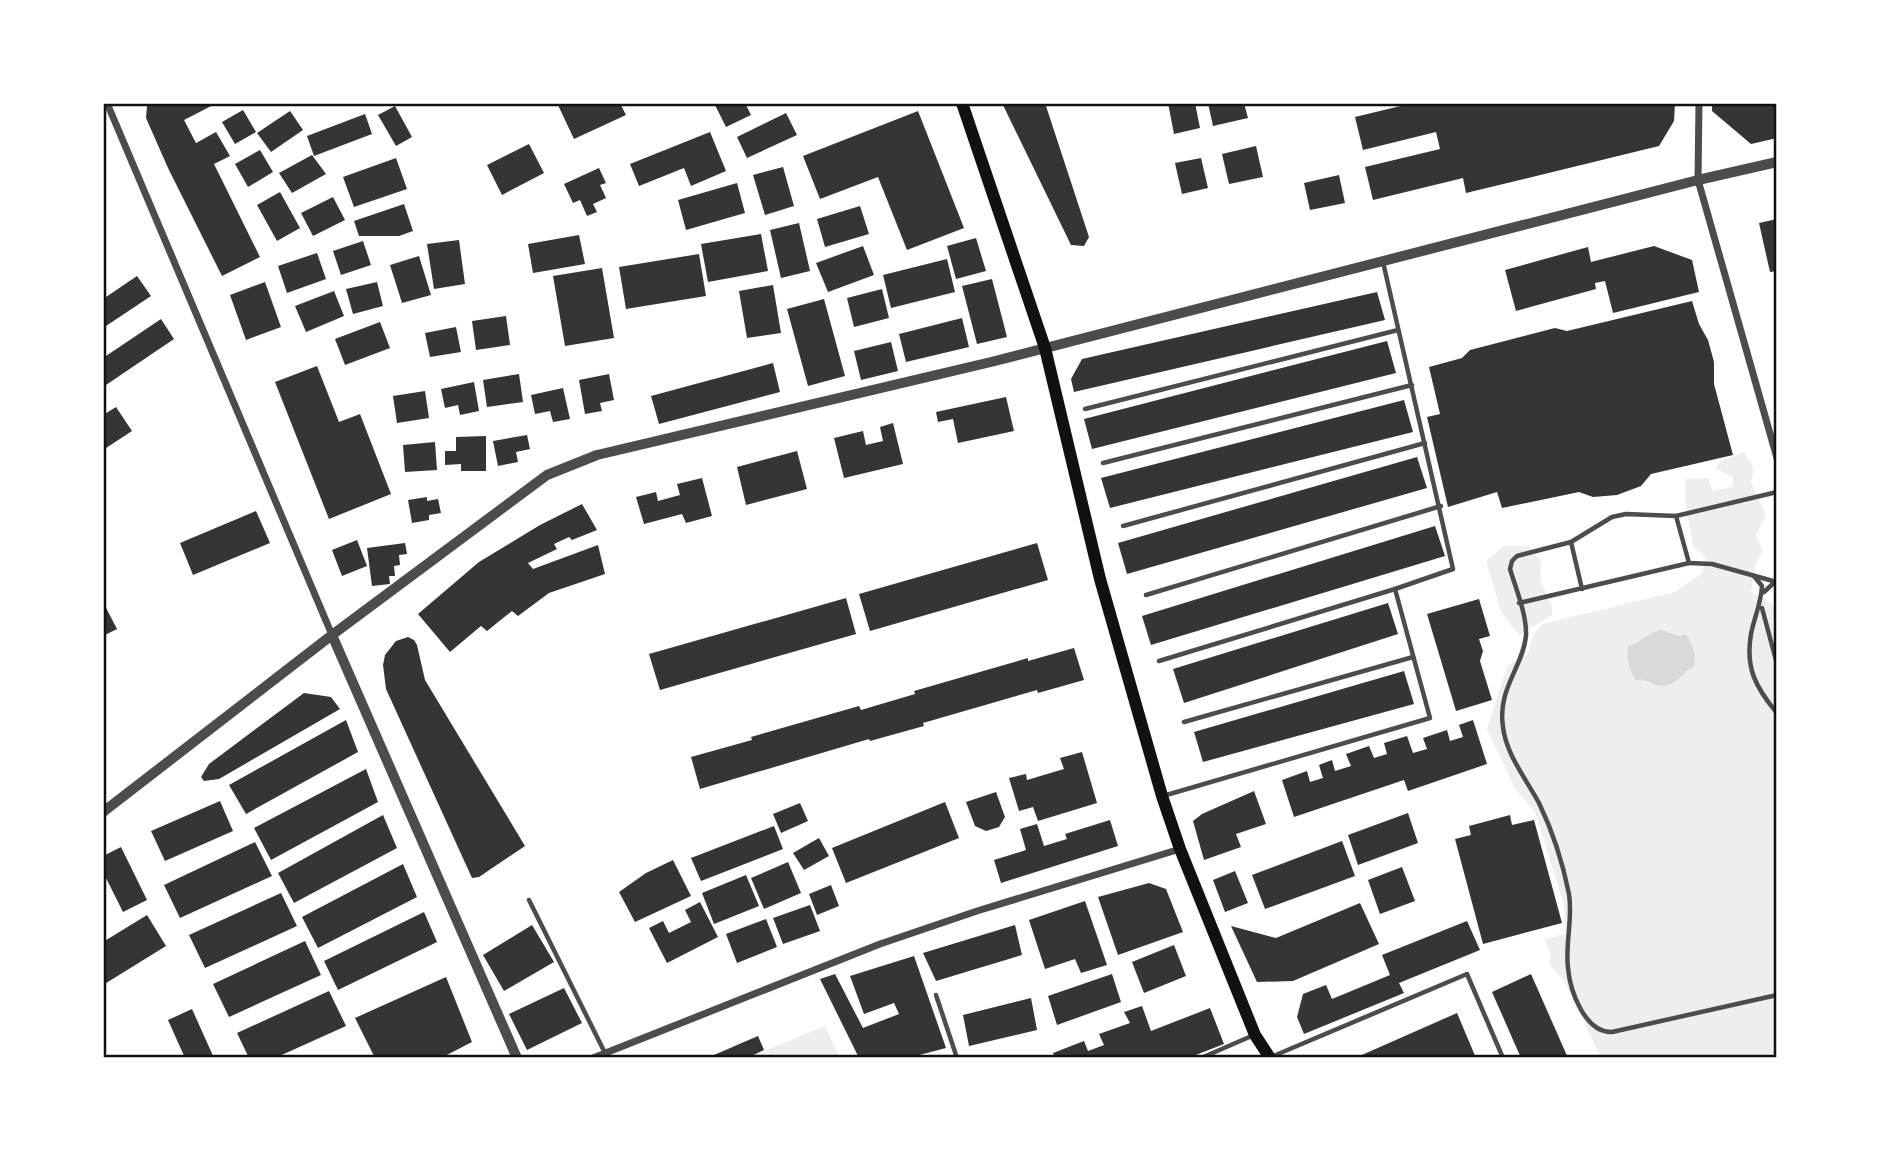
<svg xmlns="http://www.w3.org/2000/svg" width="1880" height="1161" viewBox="0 0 1880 1161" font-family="'IBM Plex Sans',sans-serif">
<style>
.green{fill:#eee}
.water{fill:#d9d9d9}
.building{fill:#353535}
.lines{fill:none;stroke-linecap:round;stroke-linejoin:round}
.service{stroke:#4c4c4c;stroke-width:4.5}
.minor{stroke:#4c4c4c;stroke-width:7}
.tertiary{stroke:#4c4c4c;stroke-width:10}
.secondary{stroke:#111;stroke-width:12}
.neatline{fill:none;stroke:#111;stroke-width:2.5}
</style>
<rect width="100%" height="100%" fill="#fff"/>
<g class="green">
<polygon points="1744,452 1754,469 1751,483 1766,515 1756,535 1763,550 1756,563 1751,592 1777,607 1777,1056 1601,1058 1565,982 1549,964 1551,954 1544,939 1565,934 1564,905 1535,812 1516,790 1487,729 1507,666 1528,654 1533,635 1542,624 1675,592 1702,573 1706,558 1693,546 1685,499 1685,479 1708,478 1713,491 1732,487 1733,477 1716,469 1719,462"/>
<polygon points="1504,546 1529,546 1541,562 1540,579 1552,607 1552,615 1519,635 1501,612 1486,561"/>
<polygon points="825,1026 840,1058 747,1058"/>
</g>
<path class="water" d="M1661 630 1679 636 1685 634C1694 645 1696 653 1694 667 1682 671 1679 684 1664 686 1653 687 1646 677 1636 680 1628 668 1627 660 1628 646 1641 643 1647 633 1661 630Z"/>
<g class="building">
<polygon points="151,103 217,103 184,120 196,143 216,132 230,156 214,164 260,257 222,276 168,168 146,118 147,106"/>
<polygon points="557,103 620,103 626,115 574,139"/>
<polygon points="714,103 745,103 751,115 726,127"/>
<polygon points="1002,103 1045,103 1089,237 1084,246 1071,245"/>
<polygon points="1168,103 1195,103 1200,128 1174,134"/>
<polygon points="1208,103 1244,103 1248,118 1213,126"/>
<polygon points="1413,103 1675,103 1674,121 1659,146 1466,193 1463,178 1373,200 1365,167 1440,149 1436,132 1363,150 1355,117"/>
<polygon points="1712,103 1777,103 1777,138 1751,144 1712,111"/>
<polygon points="395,106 412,137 396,146 378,115"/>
<polygon points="243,110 256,132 235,144 222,122"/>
<polygon points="290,111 303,130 271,152 257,133"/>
<polygon points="918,111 964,228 907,250 878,177 820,199 803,156"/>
<polygon points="786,113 797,135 747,158 737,137"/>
<polygon points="365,114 372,134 314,156 307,136"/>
<polygon points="710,132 726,171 691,186 684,168 639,186 630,164"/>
<polygon points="529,144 544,173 502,195 487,165"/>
<polygon points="1256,146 1263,177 1229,184 1222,154"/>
<polygon points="260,150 273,172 248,187 235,164"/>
<polygon points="312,155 326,174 292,193 279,173"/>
<polygon points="396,158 407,189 354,207 343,177"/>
<polygon points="1201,158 1208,188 1182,194 1175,163"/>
<polygon points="783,167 794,206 765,215 753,175"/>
<polygon points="599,168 606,183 600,185 606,198 593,204 597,212 587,216 580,200 573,203 564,184"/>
<polygon points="1339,175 1345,203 1310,210 1304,183"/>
<polygon points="737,183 745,213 686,230 678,200"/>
<polygon points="280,192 300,228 277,241 257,205"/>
<polygon points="333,197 345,220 313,236 301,213"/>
<polygon points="404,204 413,231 399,236 359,236 354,221"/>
<polygon points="860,206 869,234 825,247 817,219"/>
<polygon points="1777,219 1777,271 1770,272 1759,223"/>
<polygon points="799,223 810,271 781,278 770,230"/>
<polygon points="761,234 768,271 708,282 701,244"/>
<polygon points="579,235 585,264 533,273 528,244"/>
<polygon points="976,238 986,271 956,279 947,246"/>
<polygon points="459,240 465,284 434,289 427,244"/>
<polygon points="363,241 371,265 341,275 333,251"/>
<polygon points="863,246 874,275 828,292 816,263"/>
<polygon points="1654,246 1692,260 1699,292 1613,313 1605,281 1595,283 1596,289 1516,311 1505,270 1588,247 1591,262"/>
<polygon points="317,253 326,279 287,293 278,266"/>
<polygon points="699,254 706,296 626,309 619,267"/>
<polygon points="419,256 431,295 402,303 390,265"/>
<polygon points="947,259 955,292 891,308 883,275"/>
<polygon points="602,268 614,338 565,346 553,276"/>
<polygon points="137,276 151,296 103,328 103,299"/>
<polygon points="992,279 1007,337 977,344 962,286"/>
<polygon points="265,282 281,327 246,340 230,295"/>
<polygon points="377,282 383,306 353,314 346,289"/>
<polygon points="773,285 781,333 747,338 739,291"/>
<polygon points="882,289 889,318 854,327 847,298"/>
<polygon points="334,291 344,316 306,332 295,306"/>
<polygon points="1377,292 1385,320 1074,392 1071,379 1082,359"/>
<polygon points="824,299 845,376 808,386 787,309"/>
<polygon points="1692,301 1699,324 1708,340 1714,362 1714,384 1733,455 1651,474 1641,486 1617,495 1593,497 1579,492 1502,508 1497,492 1448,507 1427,417 1440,414 1429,367 1462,358 1470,350 1555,328 1567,331"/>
<polygon points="506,316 510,345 476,350 472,321"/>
<polygon points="962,318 969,347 906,362 899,334"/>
<polygon points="161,319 174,339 103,387 103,358"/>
<polygon points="380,322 390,348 345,365 335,339"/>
<polygon points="456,327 461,352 430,357 425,333"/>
<polygon points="1387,341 1396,373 1092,449 1084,419"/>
<polygon points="891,342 898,371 861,380 854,351"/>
<polygon points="773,363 780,392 659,424 651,396"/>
<polygon points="317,366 339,422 360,414 391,494 329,519 275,382"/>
<polygon points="519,374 523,402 487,407 483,380"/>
<polygon points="609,374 614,400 600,403 602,411 585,414 579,380"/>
<polygon points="474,382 479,411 460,415 458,405 445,408 441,389"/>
<polygon points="563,388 570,419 553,422 550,411 535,414 531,395"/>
<polygon points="425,391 429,418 397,423 393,396"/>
<polygon points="1006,397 1014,431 958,443 953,419 938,422 936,412"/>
<polygon points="1404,400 1413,432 1110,508 1101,478"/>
<polygon points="116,407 132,431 103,450 103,415"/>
<polygon points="893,423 903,464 844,478 834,438 863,431 866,445 883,441 880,427"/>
<polygon points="527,435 530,449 516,452 518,462 498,466 493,441"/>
<polygon points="486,436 486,471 461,471 461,464 445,465 445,451 456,451 456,437"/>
<polygon points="435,442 437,470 405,472 403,445"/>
<polygon points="797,451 807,489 746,505 737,467"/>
<polygon points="1417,457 1427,488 1127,574 1118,543"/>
<polygon points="702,478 712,516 686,523 682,514 644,524 636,497 656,492 658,501 680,495 677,484"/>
<polygon points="427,497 427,501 438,499 441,513 429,515 429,520 412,523 408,500"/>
<polygon points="582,504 597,530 572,540 569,537 554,544 557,549 528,563 533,569 598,545 605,574 549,593 518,616 512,611 487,631 481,626 450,652 418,614 479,562 540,525"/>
<polygon points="256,511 270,543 193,575 180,543"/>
<polygon points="1435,526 1445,556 1151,645 1142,616"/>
<polygon points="357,540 367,566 342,576 332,550"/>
<polygon points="405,543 407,554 399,555 400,565 394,566 395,576 389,576 390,584 372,586 367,548"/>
<polygon points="1037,543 1048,580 870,631 859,594"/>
<polygon points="846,598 856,634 660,690 649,654"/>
<polygon points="1479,599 1490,636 1479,639 1483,651 1480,661 1492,700 1456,711 1427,614"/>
<polygon points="103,602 117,629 103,636"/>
<polygon points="1388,603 1398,634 1184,703 1173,669"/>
<polygon points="408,637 414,640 417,645 425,680 525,846 479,877 472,878 386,689 383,665 385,655 396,641"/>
<polygon points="1074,648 1084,680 1038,693 1037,690 923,723 924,726 870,741 869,739 700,789 691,757 752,740 751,737 859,706 861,710 915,694 914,691 1028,658 1028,661"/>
<polygon points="1404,671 1414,704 1203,762 1194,732"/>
<polygon points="304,693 331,697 340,709 219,779 204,781 201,777 209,764"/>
<polygon points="346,720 358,752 246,814 229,785"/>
<polygon points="1473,720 1487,764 1408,791 1404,780 1294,817 1282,780 1307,771 1310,782 1323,778 1319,765 1332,760 1335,771 1351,766 1346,754 1369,746 1374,758 1387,754 1384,743 1407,736 1413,753 1427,749 1423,738 1447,730 1450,741 1463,737 1459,725"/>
<polygon points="1082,752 1097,803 1038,821 1033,807 1019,811 1009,778 1026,774 1027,780 1064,769 1060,758"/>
<polygon points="366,769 378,802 271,860 254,828"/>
<polygon points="1254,791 1266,824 1236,834 1241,847 1204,860 1193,821 1202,814"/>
<polygon points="996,792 1005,817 999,827 986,831 975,826 966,802"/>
<polygon points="220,801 233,831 165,861 151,831"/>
<polygon points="945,802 959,838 846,883 832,848"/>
<polygon points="800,803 808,821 781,833 773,814"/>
<polygon points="1408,813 1418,843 1358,865 1348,835"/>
<polygon points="383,815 397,848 294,903 278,873"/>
<polygon points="1510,815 1512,825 1534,820 1562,923 1483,944 1455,839 1471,835 1469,826"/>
<polygon points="1110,820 1118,846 1001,883 994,860 1026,850 1020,829 1037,824 1044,846 1067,839 1065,834"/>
<polygon points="774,826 783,849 701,881 691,858"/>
<polygon points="819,838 829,856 804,870 793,853"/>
<polygon points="1342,841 1355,876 1265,909 1252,875"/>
<polygon points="255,842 272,876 180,918 164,885"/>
<polygon points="121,847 147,900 123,912 103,872 103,856"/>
<polygon points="673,860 691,896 635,922 619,892 646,873"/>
<polygon points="788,862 801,893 764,909 751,878"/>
<polygon points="403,864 417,897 318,948 302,917"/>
<polygon points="1402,867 1415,901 1380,914 1368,880"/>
<polygon points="1235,871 1248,903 1225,912 1213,880"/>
<polygon points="746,875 759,906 714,924 702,893"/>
<polygon points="1149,883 1166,889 1183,932 1118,955 1098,897"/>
<polygon points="831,885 839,906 817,915 809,894"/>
<polygon points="281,893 297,926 205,968 189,935"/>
<polygon points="1085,901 1107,965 1081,973 1075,959 1045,969 1029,920"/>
<polygon points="700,902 718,937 667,963 649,928 663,921 669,933 691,922 685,910"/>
<polygon points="1360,903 1379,944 1293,981 1257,982 1231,926 1276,938"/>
<polygon points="810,905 820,931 783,944 773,918"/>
<polygon points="424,912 437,942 338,990 324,961"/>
<polygon points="147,915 166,946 103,985 103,942"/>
<polygon points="766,919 777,947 737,963 726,934"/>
<polygon points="1467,921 1480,950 1399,983 1404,993 1304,1034 1297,1017 1303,994 1326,985 1332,999 1390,975 1382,955"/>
<polygon points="532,925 554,962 504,991 483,955"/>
<polygon points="1015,925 1022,955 936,981 923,953"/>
<polygon points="305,941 321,975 229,1017 213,984"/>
<polygon points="1174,945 1186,976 1144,993 1132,962"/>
<polygon points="914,956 946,1048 908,1058 859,1058 820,979 835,974 863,1028 899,1014 894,1003 864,1014 850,976"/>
<polygon points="1112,974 1121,1002 1057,1025 1048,996"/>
<polygon points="1531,974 1568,1058 1521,1058 1492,992"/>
<polygon points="446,977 472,1042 441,1058 375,1058 355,1018"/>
<polygon points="564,988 582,1023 527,1050 509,1014"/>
<polygon points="329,991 346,1026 275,1058 249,1058 237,1033"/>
<polygon points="1031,998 1037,1030 969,1046 963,1015"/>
<polygon points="1142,1006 1151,1031 1210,1008 1224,1044 1188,1058 1055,1058 1053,1053 1084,1041 1088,1051 1104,1045 1099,1034 1130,1023 1124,1012"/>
<polygon points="192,1009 214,1058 185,1058 168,1020"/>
<polygon points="1457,1013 1476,1058 1355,1058"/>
<polygon points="758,1036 764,1050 747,1058 707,1058"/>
</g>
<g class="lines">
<g class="service">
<polyline points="1085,409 1398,330"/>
<polyline points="1103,463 1412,385"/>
<path d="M1777 492 1676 516 1626 514 1612 517 1571 542 1517 556 1512 561 1510 569C1516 589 1527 615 1526 636 1523 667 1497 689 1503 727 1506 754 1526 779 1539 803 1552 830 1563 864 1569 894 1573 918 1565 944 1568 968 1570 991 1585 1033 1612 1032L1777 995"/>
<polyline points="1123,526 1425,443"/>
<polyline points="1571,542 1582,589"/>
<polyline points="1689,563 1712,564 1773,581"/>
<path d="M1754 576 1762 586C1761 604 1754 618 1751 634 1745 668 1756 688 1777 713"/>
<polyline points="1764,592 1777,580"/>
<polyline points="1146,595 1441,506"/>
<polyline points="1519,603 1689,563 1676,516"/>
<polyline points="1762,608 1777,664"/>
<polyline points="1159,661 1395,589"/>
<polyline points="1184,722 1413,657"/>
<polyline points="1163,796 1430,718 1395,589 1453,569 1383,262"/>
<polyline points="529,900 605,1053"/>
<polyline points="936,995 957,1058"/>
<polyline points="1271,1057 1467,974 1503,1058"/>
<polyline points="1201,1058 1254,1035"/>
</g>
<g class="minor">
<polyline points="107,103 332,635"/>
<polyline points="1699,103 1698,180 1777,458"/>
<polyline points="593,1058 880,944 977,911 1180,849"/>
</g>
<g class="tertiary">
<polyline points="332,635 517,1058"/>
<polyline points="103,812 332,635 547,475 597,455 991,362 1698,180 1777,162"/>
</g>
<polyline class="secondary" points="962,103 1045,348 1100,579 1162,796 1180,849 1255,1035 1270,1058"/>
</g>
<rect width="1880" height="1161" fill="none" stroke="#ffffff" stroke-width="210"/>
<rect x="105" y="105" width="1670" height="951" class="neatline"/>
</svg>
